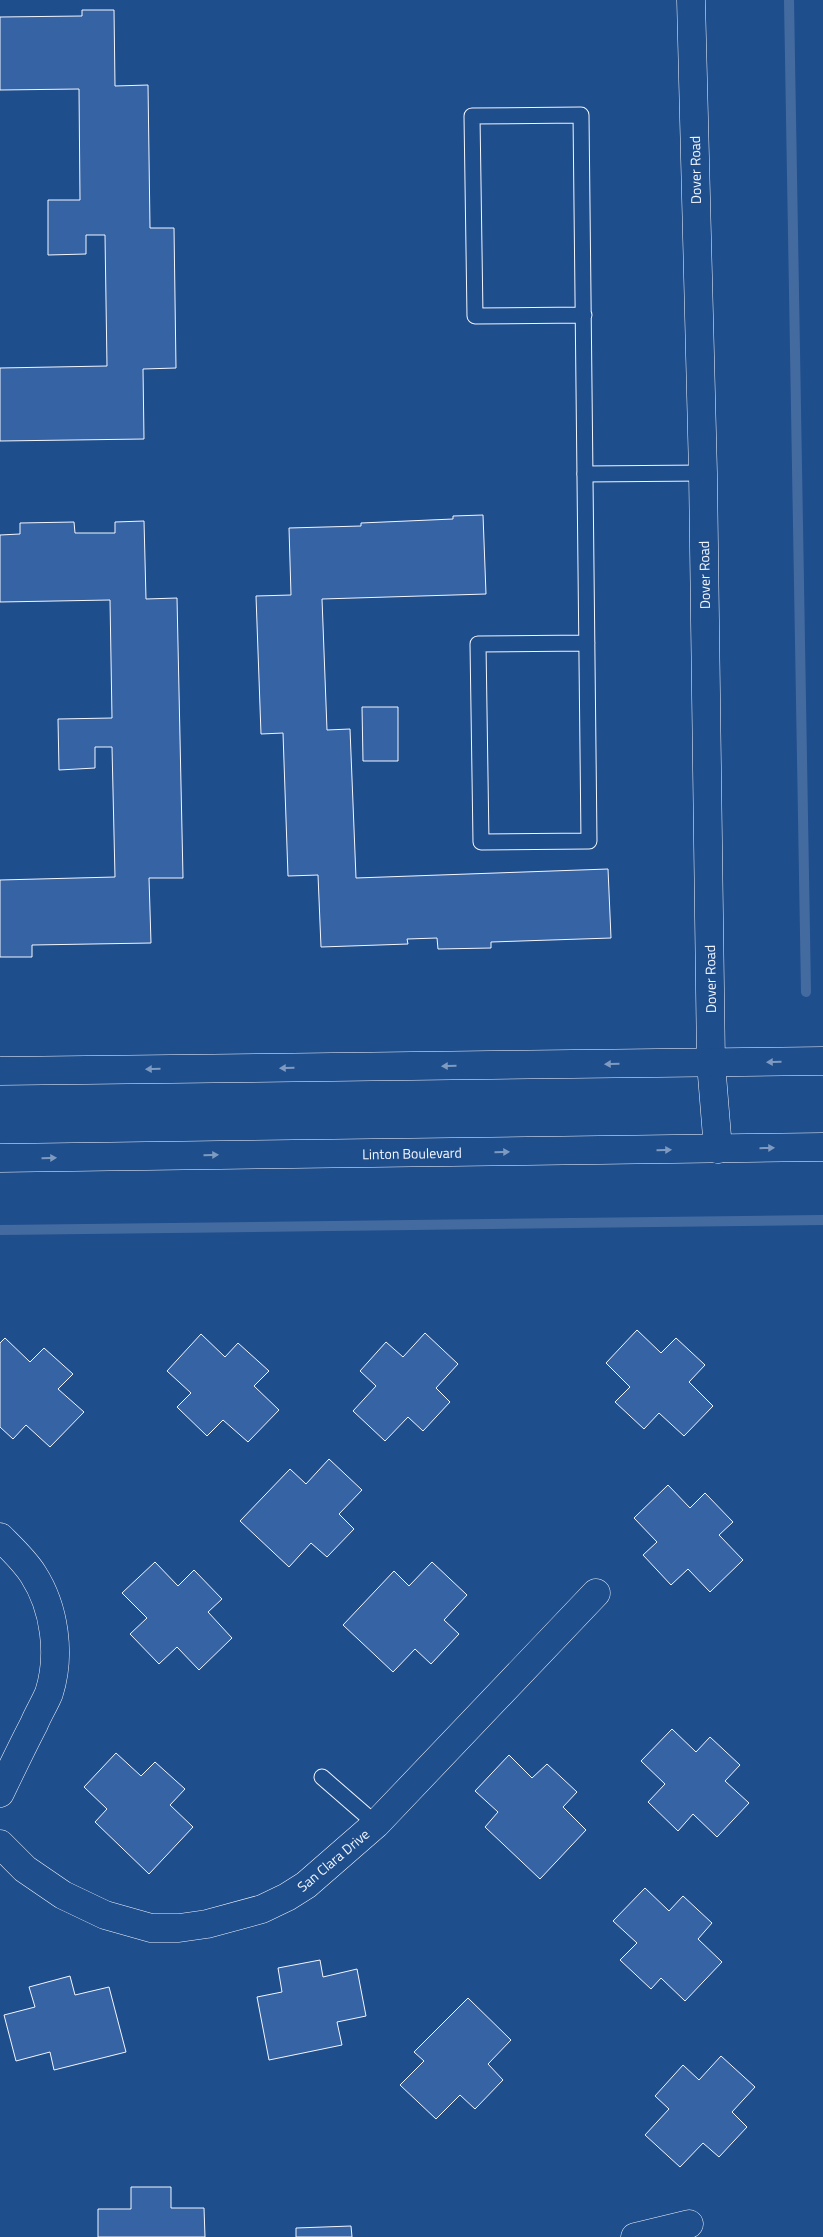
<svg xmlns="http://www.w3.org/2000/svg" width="823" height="2237" viewBox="0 0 823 2237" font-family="'Titillium Web',sans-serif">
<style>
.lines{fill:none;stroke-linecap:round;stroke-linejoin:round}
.stream{stroke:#446ba0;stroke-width:10}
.building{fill:#3563a3;stroke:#f2f6ff}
.service-casing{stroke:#f2f6ff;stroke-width:17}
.minor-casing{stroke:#f2f6ff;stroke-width:29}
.secondary-casing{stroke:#f2f6ff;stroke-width:29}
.service{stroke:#1f4e8c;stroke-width:15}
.minor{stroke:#1f4e8c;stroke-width:28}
.secondary{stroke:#1f4e8c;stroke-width:28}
.oneway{fill:#7e9ac0}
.labels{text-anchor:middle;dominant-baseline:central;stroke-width:4;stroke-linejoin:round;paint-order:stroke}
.street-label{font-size:14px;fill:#f2f6ff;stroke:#1f4e8c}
</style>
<rect width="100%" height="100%" fill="#1f4e8c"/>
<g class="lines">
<g class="stream">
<polyline points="789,0 806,992"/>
<polyline points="0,1230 823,1220"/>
</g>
</g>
<g class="building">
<polygon points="82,10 114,10 115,86 148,85 150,228 174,228 176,368 143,369 144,439 0,441 0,368 107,366 105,235 86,235 86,254 48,255 48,200 80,200 79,89 0,90 0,17 82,16"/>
<polygon points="483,515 486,594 322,599 327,730 350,729 356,878 608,869 611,938 491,942 491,948 438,949 437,938 407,939 408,944 321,947 318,875 288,876 283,733 261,734 256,596 291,595 289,528 361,526 361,523 453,519 453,516"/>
<polygon points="144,521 146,599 177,598 183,878 149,878 151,943 32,945 32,957 0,957 0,880 115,877 112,747 95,747 95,768 59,770 58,719 112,718 110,600 0,602 0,535 20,534 20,523 74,522 75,533 115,533 115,522"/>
<polygon points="362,707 398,707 398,761 363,761"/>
<polygon points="637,1330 661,1353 676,1338 705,1365 689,1382 713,1406 684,1436 659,1413 644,1429 615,1402 630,1387 606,1363"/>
<polygon points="425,1333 458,1364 436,1388 450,1402 423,1431 408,1417 385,1441 353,1411 376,1386 360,1371 386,1342 403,1357"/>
<polygon points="201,1334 225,1357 238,1343 269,1371 254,1386 279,1410 248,1442 223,1420 207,1436 177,1407 191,1393 167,1371"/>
<polygon points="5,1338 30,1362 44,1348 73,1374 58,1389 84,1412 50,1447 26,1425 13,1439 0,1427 0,1343"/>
<polygon points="329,1459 362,1490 339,1514 354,1529 327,1557 311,1543 289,1567 240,1521 290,1469 306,1484"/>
<polygon points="668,1485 690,1508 705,1493 733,1522 719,1535 743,1560 710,1592 688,1569 671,1585 643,1555 657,1542 634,1518"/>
<polygon points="155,1562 178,1586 194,1570 222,1599 208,1612 232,1638 199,1670 177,1647 159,1664 130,1634 147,1618 122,1593"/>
<polygon points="432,1562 467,1595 444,1620 459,1634 431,1664 415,1649 393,1672 343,1625 394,1571 409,1586"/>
<polygon points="672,1729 696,1752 710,1737 740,1765 725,1781 749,1803 717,1837 693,1814 678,1831 648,1802 665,1784 641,1761"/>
<polygon points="116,1753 141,1776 155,1762 185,1789 170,1805 193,1827 149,1874 95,1822 107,1809 84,1787"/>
<polygon points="509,1755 532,1778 547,1764 577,1792 563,1807 586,1830 540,1879 485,1827 498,1812 475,1791"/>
<polygon points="645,1888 669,1911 683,1896 712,1923 698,1939 722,1962 685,2001 661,1978 651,1989 620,1960 637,1943 613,1921"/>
<polygon points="320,1960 323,1977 357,1969 366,2016 337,2022 342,2045 269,2060 257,1997 282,1992 278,1968"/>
<polygon points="70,1976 75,1995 109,1987 126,2052 54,2070 50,2052 16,2061 4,2015 35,2007 29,1987"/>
<polygon points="468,1998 511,2040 488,2064 503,2080 475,2109 460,2095 436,2119 400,2085 424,2061 414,2052"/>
<polygon points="721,2056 755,2087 732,2112 747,2127 719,2157 703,2143 680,2167 645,2135 669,2109 655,2096 683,2065 699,2080"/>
<polygon points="131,2187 171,2187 171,2208 204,2208 205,2237 98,2237 98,2209 131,2209"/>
<polygon points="351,2226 352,2237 296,2237 296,2228"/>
</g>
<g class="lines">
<defs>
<g id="service">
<path d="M584 315 475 316 472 116 581 115C585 357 587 599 589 841L481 842 478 644 587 643"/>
<polyline points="585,474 703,473"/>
<polyline points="322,1777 376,1824"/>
</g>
<g id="minor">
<polyline points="691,0 703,473 711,1063 718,1149"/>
<path d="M0 1537C12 1549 24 1560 33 1574 55 1608 61 1655 49 1693 45 1703 38 1714 34 1724 22 1747 11 1770 0 1793"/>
<polyline points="0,1844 25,1869 63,1895 105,1915 151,1928 179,1928 207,1924 262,1909 287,1897 306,1885 376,1824 596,1593"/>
<polyline points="635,2237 689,2224"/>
</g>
<g id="secondary">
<polyline points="0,1071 823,1061"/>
<polyline points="0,1158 823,1147"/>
</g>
</defs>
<use href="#service" class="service-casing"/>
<use href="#minor" class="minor-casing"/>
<use href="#secondary" class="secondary-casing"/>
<use href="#service" class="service"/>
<use href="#minor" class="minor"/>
<use href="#secondary" class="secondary"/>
</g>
<defs><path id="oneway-solid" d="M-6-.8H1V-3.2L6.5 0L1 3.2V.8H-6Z" transform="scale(1.25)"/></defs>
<g class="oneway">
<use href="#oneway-solid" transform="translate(774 1062) rotate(179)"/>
<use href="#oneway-solid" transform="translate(612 1064) rotate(179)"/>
<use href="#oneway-solid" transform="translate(449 1066) rotate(179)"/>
<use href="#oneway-solid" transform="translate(287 1068) rotate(179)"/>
<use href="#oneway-solid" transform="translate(153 1069) rotate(179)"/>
<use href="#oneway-solid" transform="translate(767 1148) rotate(-1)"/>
<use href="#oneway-solid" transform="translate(664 1150) rotate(-1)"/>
<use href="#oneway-solid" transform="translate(502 1152) rotate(-1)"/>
<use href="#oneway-solid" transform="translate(211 1155) rotate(-1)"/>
<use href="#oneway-solid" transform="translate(49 1158) rotate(-1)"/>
</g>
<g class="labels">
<g class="street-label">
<text transform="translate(695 170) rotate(-91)">Dover Road</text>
<text transform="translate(704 575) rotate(-91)">Dover Road</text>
<text transform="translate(710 979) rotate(-91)">Dover Road</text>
<text transform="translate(412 1153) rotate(-1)">Linton Boulevard</text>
<text transform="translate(333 1860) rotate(-40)">San Clara Drive</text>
</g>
</g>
</svg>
